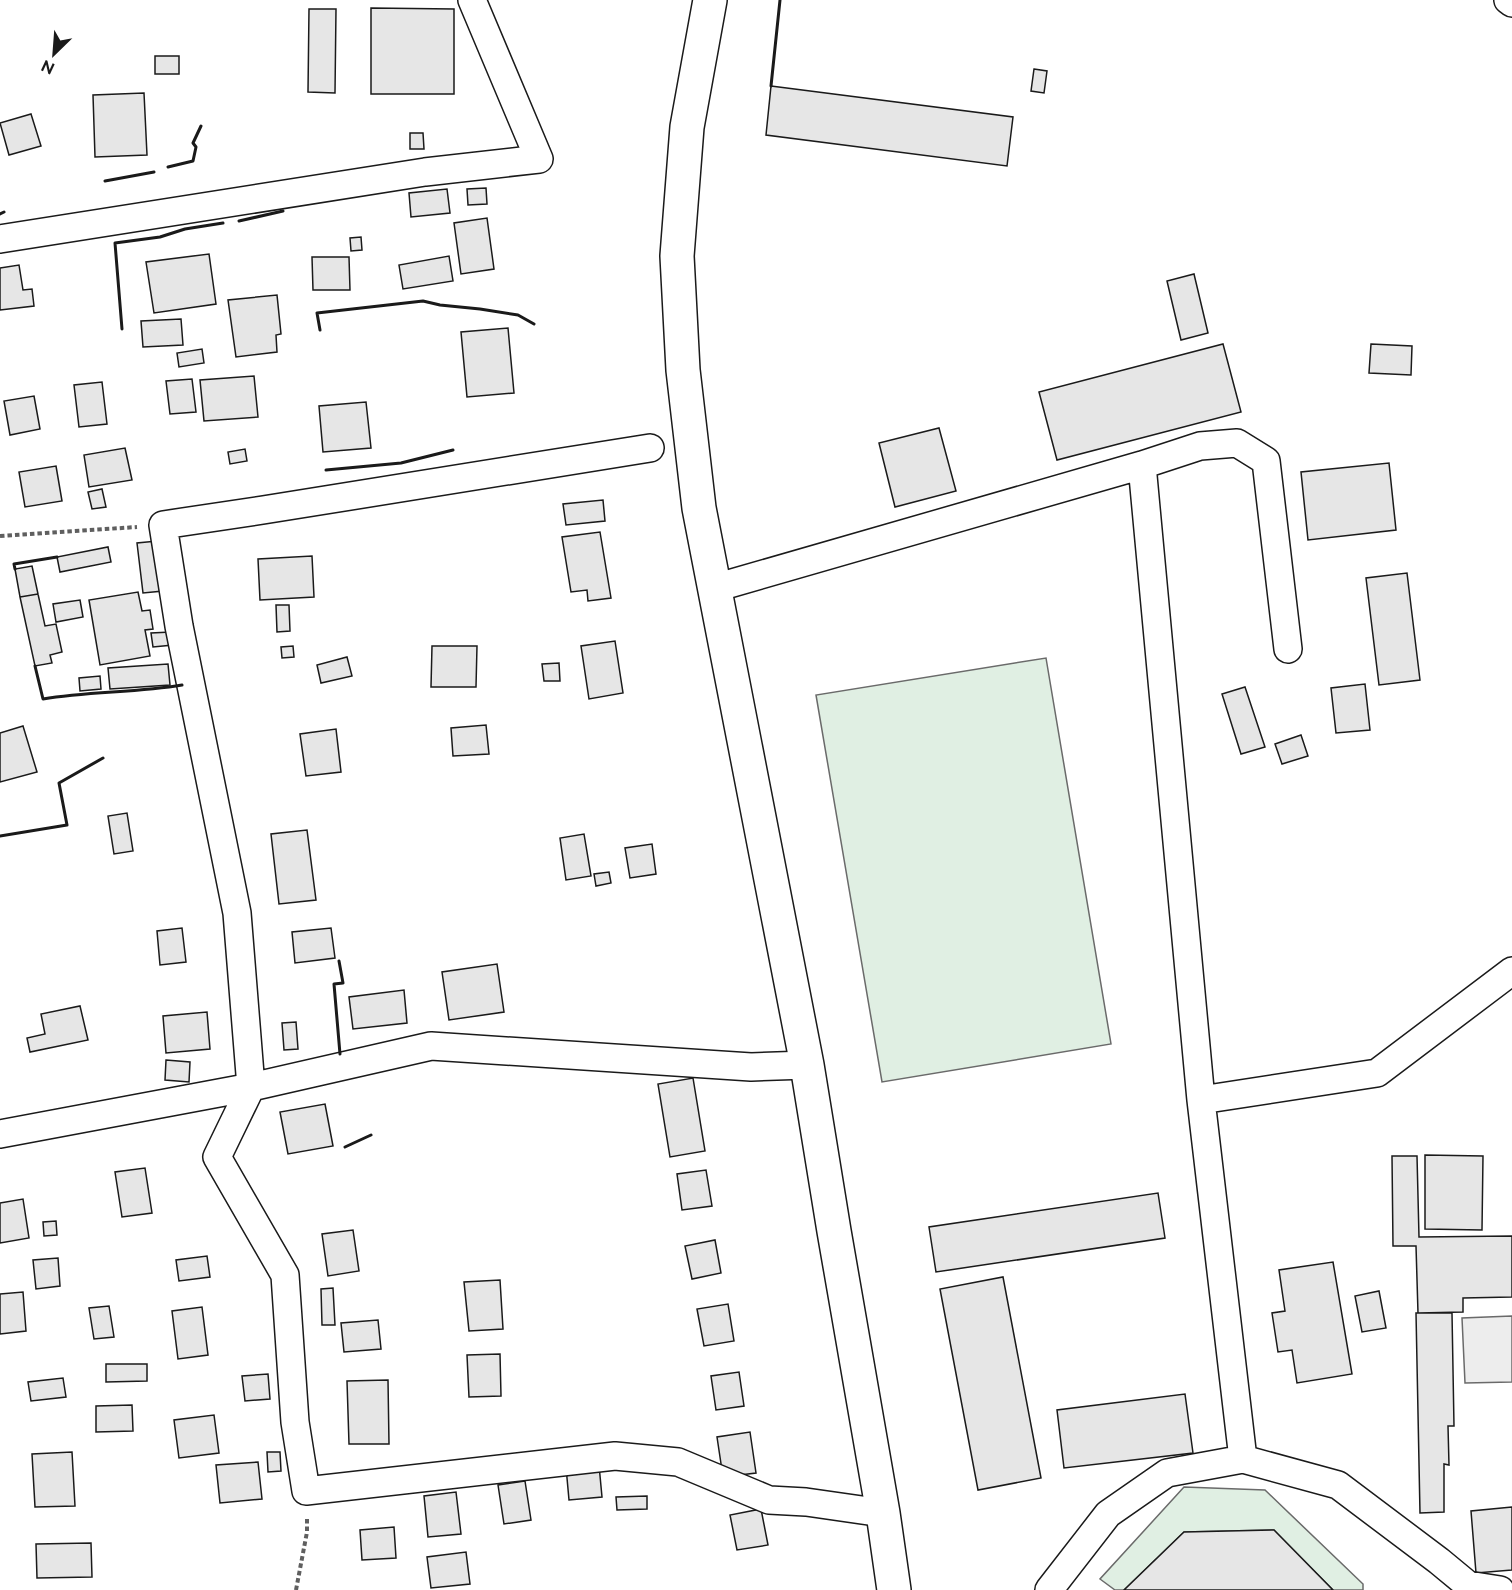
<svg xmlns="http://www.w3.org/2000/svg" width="1512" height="1590" font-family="Raleway,sans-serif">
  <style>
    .green { fill: #e0efe3; stroke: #6a6a6a; stroke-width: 1.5 }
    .parking { fill: #ededed; stroke: #6a6a6a; stroke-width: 1.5 }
    .building { fill: #e6e6e6; stroke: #1a1a1a; stroke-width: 1.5 }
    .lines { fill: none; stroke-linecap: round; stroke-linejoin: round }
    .minor-casing { stroke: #1a1a1a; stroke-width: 30 }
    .tertiary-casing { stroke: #1a1a1a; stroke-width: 36 }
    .path { stroke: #5f5f5f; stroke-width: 4; stroke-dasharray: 4.5 3; stroke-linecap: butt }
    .minor { stroke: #fff; stroke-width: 27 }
    .tertiary { stroke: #fff; stroke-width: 33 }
    .wall { stroke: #1a1a1a; stroke-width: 3 }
  </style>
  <rect width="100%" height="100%" fill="#fff"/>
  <path class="green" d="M1046,658L1111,1044L882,1082L816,695Z
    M1184,1487L1265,1490L1363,1584V1590H1333L1274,1530L1184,1532L1124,1590H1115L1100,1579Z"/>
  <path class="parking" d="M1512,1316V1382L1465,1383L1462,1318Z"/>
  <path class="building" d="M371,8L454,9V94H371Z
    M309,9H336L335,93L308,92Z
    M155,56H179V74H155Z
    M1034,69L1047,71L1044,93L1031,91Z
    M771,86L1013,117L1007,166L766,135Z
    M144,93L147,155L95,157L93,95Z
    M31,114L41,146L9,155L0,123Z
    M410,133H423L424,149H410Z
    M486,188L487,204L468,205L467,189Z
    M447,189L450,213L411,217L409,193Z
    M487,218L494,269L461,274L454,223Z
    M361,237L362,250L351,251L350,238Z
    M209,254L216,304L154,313L146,262Z
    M449,256L453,281L403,289L399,265Z
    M312,257H349L350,290H313Z
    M19,265L23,290L32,289L34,306L0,310V268Z
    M1194,274L1208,333L1181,340L1167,281Z
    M277,295L281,334L276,335L277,352L236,357L228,300Z
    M181,319L183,345L143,347L141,321Z
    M508,328L514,393L467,397L461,332Z
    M1223,344L1241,412L1057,460L1039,392Z
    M1371,344L1412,346L1411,375L1369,373Z
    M202,349L204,363L179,367L177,353Z
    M254,376L258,417L204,421L200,380Z
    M192,379L196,412L170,414L166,381Z
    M102,382L107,424L79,427L74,385Z
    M34,396L40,429L10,435L4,401Z
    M366,402L371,448L323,452L319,406Z
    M939,428L956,491L895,507L879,443Z
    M125,448L132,480L89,487L84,455Z
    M245,449L247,461L230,464L228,452Z
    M1389,463L1396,530L1308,540L1301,472Z
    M56,466L62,501L25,507L19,472Z
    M102,489L106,507L92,509L88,492Z
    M603,500L605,521L566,525L563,504Z
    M600,532L611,598L588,601L587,590L571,592L562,537Z
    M157,541L163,591L143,593L137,543Z
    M108,547L111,562L60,572L57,557Z
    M312,556L314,597L260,600L258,559Z
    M32,566L38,594L20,597L15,569Z
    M1407,573L1420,680L1379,685L1366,578Z
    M138,592L142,611L150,610L153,629L145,630L150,656L100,665L89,600Z
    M38,594L45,626L56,624L62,652L50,655L52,663L35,666L20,597Z
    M80,600L83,617L56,622L53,604Z
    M276,605H289L290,631L277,632Z
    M171,632L173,645L153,647L151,633Z
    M615,641L623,693L589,699L581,646Z
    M293,646L294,657L282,658L281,647Z
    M432,646H477L476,687H431Z
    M347,657L352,676L321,683L317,665Z
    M559,663L560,681H544L542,664Z
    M168,664L170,685L110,689L108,668Z
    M100,676L101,689L80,691L79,678Z
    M1365,684L1370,730L1336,733L1331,688Z
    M1245,687L1265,747L1241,754L1222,694Z
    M486,725L489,754L453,756L451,728Z
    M23,726L37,772L0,782V733Z
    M336,729L341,772L306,776L300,734Z
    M1301,735L1308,756L1282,764L1275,744Z
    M127,813L133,851L114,854L108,816Z
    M307,830L316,900L279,904L271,834Z
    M584,834L591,876L566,880L560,838Z
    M652,844L656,874L630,878L625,848Z
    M609,872L611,883L596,886L594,874Z
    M182,928L186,962L160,965L157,931Z
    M331,928L335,958L295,963L292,932Z
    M497,964L504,1012L449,1020L442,972Z
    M404,990L407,1023L353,1029L349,997Z
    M80,1006L88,1040L30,1052L27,1038L45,1034L41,1014Z
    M207,1012L210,1049L166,1053L163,1016Z
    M296,1022L298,1049L284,1050L282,1023Z
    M166,1060L190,1062L189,1082L165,1080Z
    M693,1078L705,1151L670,1157L658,1084Z
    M325,1104L333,1146L288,1154L280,1112Z
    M1425,1155L1483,1156L1482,1230L1425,1229Z
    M1392,1156H1417L1419,1237L1512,1236V1297L1463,1298V1312L1418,1313L1416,1246H1393Z
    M145,1168L152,1213L122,1217L115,1172Z
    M706,1170L712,1206L682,1210L677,1174Z
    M1158,1193L1165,1238L936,1272L929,1227Z
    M23,1199L29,1238L0,1243V1203Z
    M56,1221L57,1235L44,1236L43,1222Z
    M353,1230L359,1271L328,1276L322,1234Z
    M715,1240L721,1273L692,1279L685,1246Z
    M207,1256L210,1277L179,1281L176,1260Z
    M58,1258L60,1286L36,1289L33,1260Z
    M1333,1262L1352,1374L1297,1383L1292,1350L1278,1352L1272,1313L1285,1311L1279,1270Z
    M1003,1277L1041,1478L978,1490L940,1289Z
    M500,1280L503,1329L469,1331L464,1282Z
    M333,1288L335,1325H322L321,1289Z
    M1379,1291L1386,1328L1362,1332L1355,1296Z
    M23,1292L26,1331L0,1334V1294Z
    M728,1304L734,1341L704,1346L697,1309Z
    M109,1306L114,1337L94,1339L89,1308Z
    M202,1307L208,1355L178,1359L172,1311Z
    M1416,1313H1452L1454,1426H1448L1449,1465L1444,1464V1512L1420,1513Z
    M378,1320L381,1349L344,1352L341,1323Z
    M500,1354L501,1396L469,1397L467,1355Z
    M106,1364H147V1381L106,1382Z
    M739,1372L744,1406L716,1410L711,1376Z
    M268,1374L270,1399L245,1401L242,1376Z
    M63,1378L66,1397L31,1401L28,1382Z
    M388,1380L389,1444H349L347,1381Z
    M1185,1394L1193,1453L1064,1468L1057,1410Z
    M132,1405L133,1431L96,1432V1406Z
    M214,1415L219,1453L179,1458L174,1420Z
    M750,1432L756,1473L723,1477L717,1437Z
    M72,1452L75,1506L35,1507L32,1454Z
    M267,1452H280L281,1471L268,1472Z
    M258,1462L262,1499L220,1503L216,1465Z
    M599,1465L602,1497L569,1500L566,1467Z
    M525,1481L531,1520L504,1524L498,1485Z
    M456,1492L461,1534L428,1537L424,1496Z
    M647,1496V1509L617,1510L616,1497Z
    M1512,1507V1570L1476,1573L1471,1511Z
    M761,1509L768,1545L737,1550L730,1515Z
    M394,1527L396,1558L362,1560L360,1530Z
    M1274,1530L1333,1590H1124L1184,1532Z
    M91,1543L92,1577L37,1578L36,1544Z
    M466,1552L470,1584L431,1588L427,1557Z"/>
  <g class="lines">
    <g class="minor-casing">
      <path id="minor" d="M1508,0L1512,3
        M0,239L425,172L539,159L472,0
        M650,448L263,510L163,525L179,626L237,913L251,1087L217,1157L285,1275L295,1422L306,1491L615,1456L678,1462L769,1500L806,1502L883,1513
        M1142,465L1200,446L1237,443L1266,461L1288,649
        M715,588L1142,465L1201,1100L1243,1459
        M1201,1100L1377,1073L1512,971
        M0,1134L251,1087L431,1046L751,1067L807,1065
        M1049,1590L1108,1514L1167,1473L1243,1459L1338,1485L1439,1561L1468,1585L1500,1590"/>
    </g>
    <g class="tertiary-casing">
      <path id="tertiary" d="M710,0L687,127L677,256L683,370L699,508L807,1065L834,1231L883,1513L894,1590"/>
    </g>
    <path class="path" d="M0,536L137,527
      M296,1590L307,1532V1519"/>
    <use href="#minor" class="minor"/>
    <use href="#tertiary" class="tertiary"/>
    <path class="wall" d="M771,86L780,0
      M168,167L193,161L196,147L193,143L201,126
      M105,181L154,172
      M0,214L4,212
      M239,221L283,211
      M122,329L115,243L160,237L185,229L223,223
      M320,330L317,313L423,301L440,305L480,309L518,315L534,324
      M326,470L401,463L453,450
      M15,569L14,564L57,557
      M35,666L43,699C89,691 136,693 182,685
      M0,836L67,825L59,783L103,758
      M339,961L343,983L334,984L340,1054
      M345,1147L371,1135"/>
  </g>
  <g transform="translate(54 54) rotate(205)" stroke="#ffffff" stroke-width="4.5" paint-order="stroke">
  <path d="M0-4.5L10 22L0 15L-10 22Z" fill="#1a1a1a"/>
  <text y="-9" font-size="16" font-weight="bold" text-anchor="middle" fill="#1a1a1a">N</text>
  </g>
</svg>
